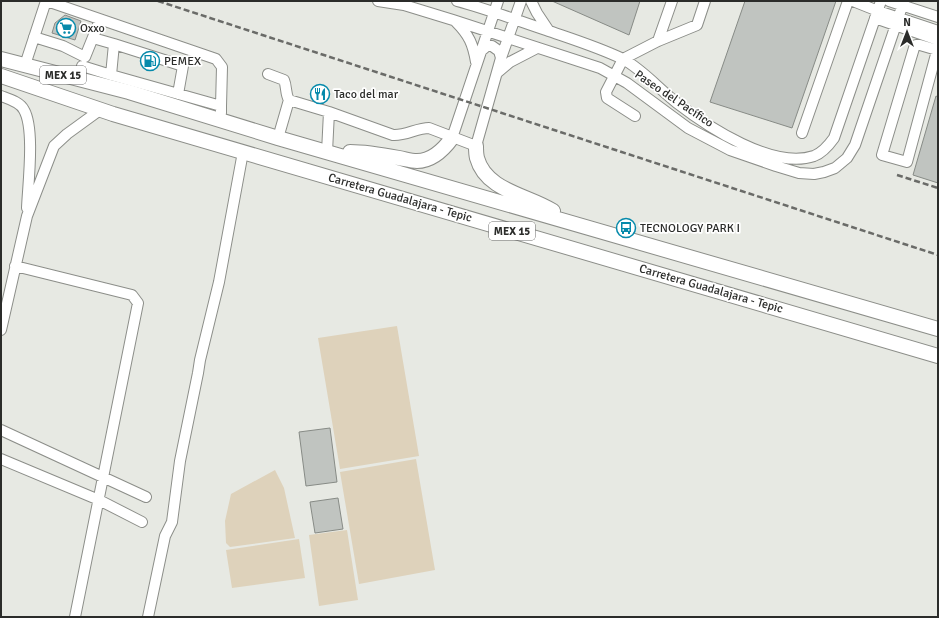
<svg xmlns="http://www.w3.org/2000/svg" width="939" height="618" font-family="Signika,sans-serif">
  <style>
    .green { fill: #ded2bb }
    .building { fill: #c0c4c0; stroke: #878b86 }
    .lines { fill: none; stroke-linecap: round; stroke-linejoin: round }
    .minor-casing { stroke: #8c8e89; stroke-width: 12 }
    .highway-casing { stroke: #8c8e89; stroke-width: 16 }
    .minor { stroke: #fff; stroke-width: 10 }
    .highway { stroke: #fff; stroke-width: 14 }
    .rail { stroke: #6a6b68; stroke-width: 2.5; stroke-dasharray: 6 3; stroke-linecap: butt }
    .labels { text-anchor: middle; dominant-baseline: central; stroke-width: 3.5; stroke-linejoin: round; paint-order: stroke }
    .shield { fill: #fff; stroke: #6b6b6a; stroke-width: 1 }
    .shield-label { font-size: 11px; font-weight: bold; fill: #2b2c2a }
    .poi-label { font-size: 12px; fill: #2b2c2a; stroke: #fff; text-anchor: start }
    .street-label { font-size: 12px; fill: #2b2c2a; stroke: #fff }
  </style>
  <rect width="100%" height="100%" fill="#e7e9e3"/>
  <path class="green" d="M397,326L419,456L340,469L318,338Z
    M416,459L435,570L359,584L340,472Z
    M275,470L284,488L295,538L230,547L226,543L225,521L231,494Z
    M347,530L358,600L319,606L309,535Z
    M299,539L305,578L232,588L226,550Z"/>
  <path class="building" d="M552,1H640L629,35Z
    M745,1H836L792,128L710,102Z
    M65,15L81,21L75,40L52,33L55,23Z
    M936,96L938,97V183L913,175Z
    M330,428L337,482L306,486L299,432Z
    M338,498L343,529L315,533L310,502Z"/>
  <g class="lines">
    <g class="minor-casing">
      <path id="minor" d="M47,1L216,59L222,67L221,106
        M378,1L404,5L453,20L600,68L627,83L688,128L730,150L776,166L799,173L814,174L824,172L835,168L847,158L855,145L904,1
        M457,1C487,9 516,20 546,30C572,39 598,47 623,59C643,70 659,89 677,103C708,127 773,170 814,156C822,153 829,145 834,138L881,1
        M531,1L537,13L549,31
        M853,1L878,11L938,31
        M889,1L938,17
        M875,18L938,40
        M456,22C469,35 473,44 476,62
        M34,37L63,46L85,57L100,20
        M93,38L114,44L111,75L221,106V113
        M658,41L672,1
        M114,44L183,66L178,94
        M937,50L920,45H916L914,48L882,155L907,162L938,47
        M480,52L487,46H492L499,51L501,58
        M25,65L46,1
        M82,66L111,75
        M497,73L510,62L537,48
        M268,74L284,80C287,87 285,93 289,100
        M1,96C9,99 20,102 24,110C35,129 28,184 27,208
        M635,116L607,98L606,92L623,59L658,41L697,25L705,1
        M802,133L848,1
        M278,138L289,100L329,112L393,135C405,136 417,128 429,128L476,146L501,58L521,1
        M452,138L498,1
        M327,152L329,112
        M15,266L132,295L138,303L75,617
        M1,330L27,216L54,146L67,134L100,110
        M1,430L146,497
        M1,459L99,500L142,522
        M148,617L165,536L172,522L180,461L198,373L200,360L219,282L243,152"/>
    </g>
    <g class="highway-casing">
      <path id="highway" d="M1,59L129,92L278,138L938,329
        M1,76L113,114L938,356
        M476,146C476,149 476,154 477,158C486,191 528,195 553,211
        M350,152C366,152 383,155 399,158C405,159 411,161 417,161C433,161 444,149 452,138"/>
    </g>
    <use href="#minor" class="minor"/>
    <use href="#highway" class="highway"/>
    <path class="rail" d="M158,1L938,255
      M897,175L938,188"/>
  </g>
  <defs>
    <g id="supermarket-ring" transform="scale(1)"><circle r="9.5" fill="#fff" stroke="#068aab" stroke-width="1.5"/><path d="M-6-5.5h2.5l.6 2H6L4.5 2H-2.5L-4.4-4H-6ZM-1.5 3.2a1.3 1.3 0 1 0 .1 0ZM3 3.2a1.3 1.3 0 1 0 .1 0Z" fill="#068aab"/></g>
    <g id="fuel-ring" transform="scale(1)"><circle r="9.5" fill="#fff" stroke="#068aab" stroke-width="1.5"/><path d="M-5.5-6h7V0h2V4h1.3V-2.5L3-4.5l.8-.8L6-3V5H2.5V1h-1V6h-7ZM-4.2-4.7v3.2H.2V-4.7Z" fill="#068aab"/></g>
    <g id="restaurant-ring" transform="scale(1)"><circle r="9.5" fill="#fff" stroke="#068aab" stroke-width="1.5"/><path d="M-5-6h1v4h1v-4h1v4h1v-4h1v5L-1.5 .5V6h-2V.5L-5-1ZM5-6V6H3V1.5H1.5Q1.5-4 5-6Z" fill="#068aab"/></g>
    <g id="bus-ring" transform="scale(1)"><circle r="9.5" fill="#fff" stroke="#068aab" stroke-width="1.5"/><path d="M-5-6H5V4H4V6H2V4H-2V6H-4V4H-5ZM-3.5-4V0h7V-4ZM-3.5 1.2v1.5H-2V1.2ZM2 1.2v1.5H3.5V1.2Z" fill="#068aab"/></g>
  </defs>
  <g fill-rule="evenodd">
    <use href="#supermarket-ring" x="66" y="28"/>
    <use href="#fuel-ring" x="150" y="61"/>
    <use href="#restaurant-ring" x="320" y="94"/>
    <use href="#bus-ring" x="626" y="228"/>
  </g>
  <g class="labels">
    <g class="shield">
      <rect x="40" y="66" width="46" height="18" rx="3"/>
      <rect x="489" y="222" width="46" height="18" rx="3"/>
    </g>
    <g class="shield-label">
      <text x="63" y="75">MEX 15</text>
      <text x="512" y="231">MEX 15</text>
    </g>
    <g class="poi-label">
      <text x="80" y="28">Oxxo</text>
      <text x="164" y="61">PEMEX</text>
      <text x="334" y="94">Taco del mar</text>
      <text x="640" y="228">TECNOLOGY PARK I</text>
    </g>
    <g class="street-label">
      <text transform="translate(674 99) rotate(34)">Paseo del Pacífico</text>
      <text transform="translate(400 198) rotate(16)">Carretera Guadalajara - Tepic</text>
      <text transform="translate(711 289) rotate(16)">Carretera Guadalajara - Tepic</text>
    </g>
  </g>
  <rect width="939" height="618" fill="none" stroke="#2b2c2a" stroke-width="4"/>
  <g transform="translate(907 32)" stroke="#ffffff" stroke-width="3" paint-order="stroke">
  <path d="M0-3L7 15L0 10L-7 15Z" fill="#2b2c2a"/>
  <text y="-6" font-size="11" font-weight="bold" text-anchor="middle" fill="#2b2c2a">N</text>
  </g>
</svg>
